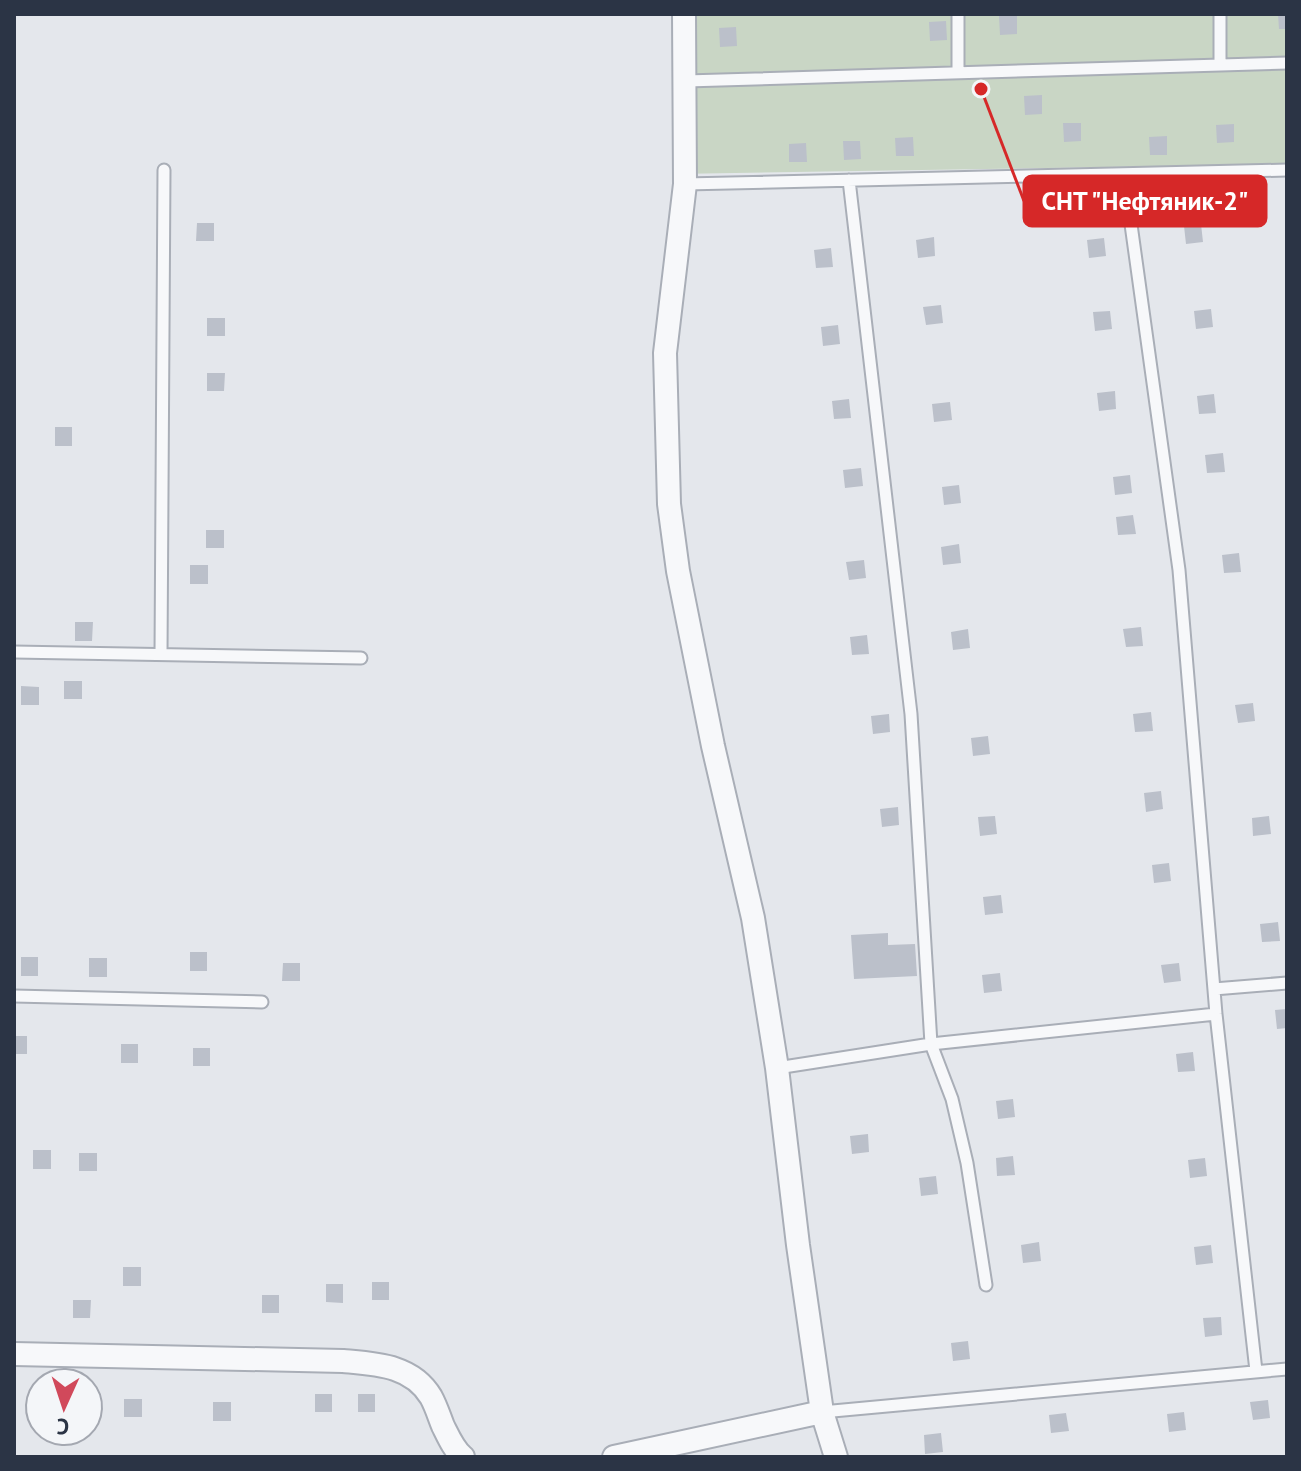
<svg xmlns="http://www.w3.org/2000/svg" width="1301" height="1471" font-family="'PT Sans',sans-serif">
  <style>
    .green { fill: #c9d6c5 }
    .building { fill: #bbc0ca }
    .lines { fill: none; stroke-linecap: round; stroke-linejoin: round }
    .lane-casing { stroke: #a9aeb7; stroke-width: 15 }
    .street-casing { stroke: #a9aeb7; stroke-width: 26 }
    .lane { stroke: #f7f8fa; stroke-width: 11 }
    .street { stroke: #f7f8fa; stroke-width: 22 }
    .leader { fill: none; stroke: #d62828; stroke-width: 3 }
    .callout-dot { fill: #d62828; stroke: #f4f6f9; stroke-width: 3 }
    .callout { fill: #d62828; stroke: #d62828; stroke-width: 3 }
    .callout-label { font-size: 26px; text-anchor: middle; font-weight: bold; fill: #fff }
  </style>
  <rect width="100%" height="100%" fill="#e4e7ec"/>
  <path class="green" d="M673,14H1287V164L676,174Z"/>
  <path class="building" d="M1278,14H1287V29H1279Z
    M999,16H1017V34L1000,35Z
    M946,21L947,40L930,41L929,22Z
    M736,27L737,46L720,47L719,28Z
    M1042,95V114L1025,115L1024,96Z
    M1063,123H1081V141L1064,142Z
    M1234,124V142L1217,143L1216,125Z
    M1167,136V155H1150L1149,137Z
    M913,137L914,156H896L895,138Z
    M843,141H860L861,159L844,160Z
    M806,143L807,162H789V144Z
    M197,223H214V241H196Z
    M1201,224L1203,242L1186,244L1184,226Z
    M934,237L935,256L918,258L916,240Z
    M1104,238L1106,256L1089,258L1087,240Z
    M831,248L833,267L816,268L814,250Z
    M941,305L943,323L926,325L923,307Z
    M1211,309L1213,327L1196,329L1194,311Z
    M1110,311L1112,329L1095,331L1093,312Z
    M207,318H225V336H207Z
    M838,325L840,344L823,346L821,327Z
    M207,373H225L224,391H207Z
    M1115,391L1116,409L1099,411L1097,393Z
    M1214,394L1216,413L1199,414L1197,396Z
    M849,399L851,418L834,419L832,401Z
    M950,402L952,420L934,422L932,404Z
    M55,427H72V446H55Z
    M1223,453L1225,472L1207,473L1205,455Z
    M861,468L863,486L845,488L843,470Z
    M1130,475L1132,493L1115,495L1113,477Z
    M959,485L961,503L944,505L942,487Z
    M1133,515L1136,534L1118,535L1116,517Z
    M206,530H224V548H206Z
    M959,544L961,563L943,565L941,547Z
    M1239,553L1241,572L1224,573L1222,555Z
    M864,560L866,578L849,580L846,562Z
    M190,565H208V584H190Z
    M75,622H93L92,641H75Z
    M1141,627L1143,646L1126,647L1123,629Z
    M968,629L970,648L953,650L951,632Z
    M867,635L869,654L852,655L850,637Z
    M64,681H82V699H64Z
    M21,686L39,687V705H21Z
    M1253,703L1255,721L1238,723L1235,705Z
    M1151,712L1153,731L1135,732L1133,714Z
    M889,714L890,732L873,734L871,716Z
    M988,736L990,754L973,756L971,738Z
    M1161,791L1163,809L1146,812L1144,793Z
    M898,807L899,825L882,827L880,809Z
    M995,816L997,834L980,836L978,817Z
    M1269,816L1271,834L1253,836L1252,818Z
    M1169,863L1171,881L1154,883L1152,865Z
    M1001,895L1003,913L985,915L983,897Z
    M1278,922L1280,941L1262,942L1260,924Z
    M888,933V945L915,944L917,976L854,979L851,935Z
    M190,952H207V971H190Z
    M21,957H38V976H21Z
    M89,958H107V977H89Z
    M283,963H300V981H282Z
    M1179,963L1181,981L1164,983L1161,965Z
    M1000,973L1002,991L984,993L982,975Z
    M1287,1009V1028L1277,1029L1275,1010Z
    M14,1036H27V1054H14Z
    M121,1044H138V1063H121Z
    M193,1048H210V1066H193Z
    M1193,1052L1195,1071L1178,1072L1176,1054Z
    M1013,1099L1015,1117L998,1119L996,1101Z
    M868,1134L869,1152L852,1154L850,1136Z
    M33,1150H51V1169H33Z
    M79,1153H97V1171H79Z
    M1013,1156L1015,1175L997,1176L996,1158Z
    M1205,1158L1207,1176L1190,1178L1188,1160Z
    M936,1176L938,1194L921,1196L919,1178Z
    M1039,1242L1041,1261L1023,1263L1021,1245Z
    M1211,1245L1213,1263L1196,1265L1194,1247Z
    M123,1267H141V1286H123Z
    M372,1282H389V1300H372Z
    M326,1284H343V1303L326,1302Z
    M262,1295H279V1313H262Z
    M73,1300H91L90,1318H73Z
    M1221,1317L1222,1335L1205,1337L1203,1318Z
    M968,1341L970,1359L953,1361L951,1343Z
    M32,1389H40V1408H32Z
    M315,1394H332V1412H315Z
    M358,1394H375V1412H358Z
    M124,1399H142V1417H124Z
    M1268,1400L1270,1418L1253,1420L1250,1402Z
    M213,1402H231V1421H213Z
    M1184,1412L1186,1430L1169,1432L1167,1414Z
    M1066,1413L1069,1431L1051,1433L1049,1415Z
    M941,1433L943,1452L925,1454L924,1435Z"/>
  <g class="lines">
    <g class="lane-casing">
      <path id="lane" d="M958,14V72
        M1220,14V64
        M686,81L1287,63
        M1124,174L1179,570L1216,1014L1256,1371
        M849,180L911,714L931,1044L952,1099L967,1163L986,1285
        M685,184L1287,170
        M14,652L361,658
        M161,654L164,170
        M1214,989L1287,983
        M14,996L262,1002
        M777,1068L931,1044L1216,1014
        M822,1412L1287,1369"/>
    </g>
    <g class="street-casing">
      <path id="street" d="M684,14L685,184L665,353L669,504L678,571L713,746L753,918L777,1068L798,1245L822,1412L836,1457
        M14,1354L343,1361C376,1364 412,1365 431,1397C436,1406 439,1416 443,1426C448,1436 454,1450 463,1457
        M614,1457L822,1412"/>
    </g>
    <use href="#lane" class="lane"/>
    <use href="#street" class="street"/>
  </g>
  <path class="leader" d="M981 89L1024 201"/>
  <circle class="callout-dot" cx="981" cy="89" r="8"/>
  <rect class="callout" x="1024" y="176" width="242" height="50" rx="8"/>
  <g class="callout-label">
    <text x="1145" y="210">СНТ "Нефтяник-2"</text>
  </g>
  <rect width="1301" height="1471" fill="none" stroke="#2b3445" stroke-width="32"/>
  <g transform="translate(64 1407) rotate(183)"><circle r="38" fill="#f4f6f9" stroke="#a4a8b1" stroke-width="2"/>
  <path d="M0-6L14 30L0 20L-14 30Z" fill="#d1495b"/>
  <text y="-12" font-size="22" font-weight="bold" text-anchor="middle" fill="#2b3445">С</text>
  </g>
</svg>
